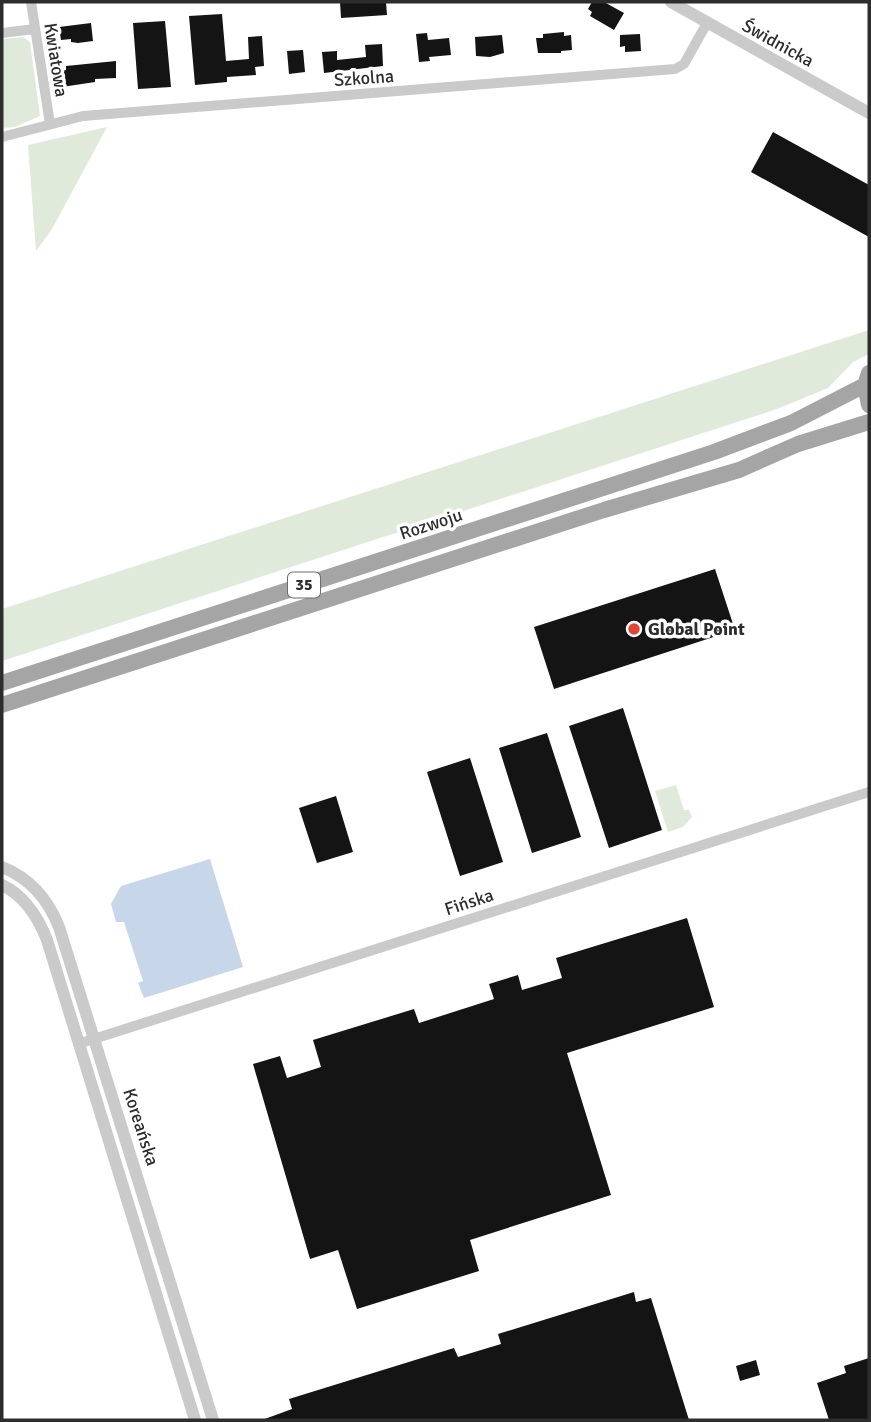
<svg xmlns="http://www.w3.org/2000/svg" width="871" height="1422" font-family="Signika,sans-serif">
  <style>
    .green { fill: #e0eadb }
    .water { fill: #c7d6e9 }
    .building { fill: #141414 }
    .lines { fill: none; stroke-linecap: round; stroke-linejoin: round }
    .minor { stroke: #cacaca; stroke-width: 10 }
    .tertiary { stroke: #cacaca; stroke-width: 12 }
    .primary { stroke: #a5a5a5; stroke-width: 16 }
    .poi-dot { fill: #de4735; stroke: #fff; stroke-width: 2.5 }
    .labels { text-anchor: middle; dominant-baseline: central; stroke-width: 7; stroke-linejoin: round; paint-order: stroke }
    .shield { fill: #fff; stroke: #6c6c6c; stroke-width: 2 }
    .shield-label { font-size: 16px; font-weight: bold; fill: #2d2d2d }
    .street-label { font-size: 18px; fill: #2d2d2d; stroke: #fff }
    .poi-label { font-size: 18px; font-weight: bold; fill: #2d2d2d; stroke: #fff; text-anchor: start }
  </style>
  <rect width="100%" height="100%" fill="#fff"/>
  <path class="green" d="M23,37L30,42L40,116L15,127L2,128V39Z
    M107,127L52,229L36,251L28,145Z
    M869,330V354L853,362L828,388L777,409L2,661V609Z
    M676,785L684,810H689L692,817L683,827L668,832L655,791Z"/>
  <path class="water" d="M210,859L243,967L144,998L138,983L143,981L124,922H116L111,904L121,886Z"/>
  <path class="building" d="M340,2H386L387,15L341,18Z
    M592,2H604L624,13L614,30L590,16L592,12L588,9Z
    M222,14L226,61L249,59L248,37L262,36L264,66L255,67L256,75L227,77V82L195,85L189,16Z
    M165,21L171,87L138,89L133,23Z
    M91,23L93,41L78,43L71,42V39L61,40L59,27Z
    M564,32V36L571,35L572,50L561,51V53H538L536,38H543V34Z
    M427,33L428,40L449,38L451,55L429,57L430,61L419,62L416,34Z
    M640,34L641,51L625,52V46L620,47V35Z
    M502,35L504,53L490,57L476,56L475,37Z
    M382,44L383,66L324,73L322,52L337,51V60L366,57L365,45Z
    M303,50L305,72L289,74L287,51Z
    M116,61V78L95,79V82L62,87L60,71L66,70V66Z
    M773,132L869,185V237L751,172Z
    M715,569L735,630L554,689L534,627Z
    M623,708L662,830L609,848L569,726Z
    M547,733L581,837L532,853L499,748Z
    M470,758L503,862L460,876L427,772Z
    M336,796L353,852L317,863L299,808Z
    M687,918L714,1007L567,1053L611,1195L470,1240L479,1271L357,1309L338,1250L310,1259L253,1064L280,1056L287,1078L321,1067L313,1040L414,1009L419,1023L494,999L489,984L518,975L522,990L562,978L556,958Z
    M634,1292L636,1302L651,1298L689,1420H262L292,1409L289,1399L454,1348L458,1357L501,1344L498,1334Z
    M869,1358V1420H829L817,1383L846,1373L844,1366Z
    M756,1360L760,1375L740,1381L736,1366Z"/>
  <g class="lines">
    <path class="minor" d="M31,2L50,124
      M2,33L35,29
      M2,137L83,116L675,69L684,64L707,23
      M78,1044L869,792"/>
    <path class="tertiary" d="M671,2L869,113
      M2,867C30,878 48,899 59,927L213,1420
      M2,885C25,896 38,917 47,940L195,1420"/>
    <path class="primary" d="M869,373L865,385L869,405
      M2,683L714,452L791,423L865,385
      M2,705L604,510L739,470L798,444L869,422"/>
  </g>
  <circle class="poi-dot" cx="634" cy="629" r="7"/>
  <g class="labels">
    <rect class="shield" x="288" y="572.5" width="32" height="25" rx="5"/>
    <g class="shield-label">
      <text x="304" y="585">35</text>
    </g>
    <g class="street-label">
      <text transform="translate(778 43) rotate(29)">Świdnicka</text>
      <text transform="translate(56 60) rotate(81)">Kwiatowa</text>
      <text transform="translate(364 78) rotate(-4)">Szkolna</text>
      <text transform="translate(431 524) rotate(-18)">Rozwoju</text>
      <text transform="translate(469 902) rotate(-18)">Fińska</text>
      <text transform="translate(141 1127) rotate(72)">Koreańska</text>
    </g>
    <g class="poi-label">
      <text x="648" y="629">Global Point</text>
    </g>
  </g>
  <rect width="871" height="1422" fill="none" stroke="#2d2d2d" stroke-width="7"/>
</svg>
